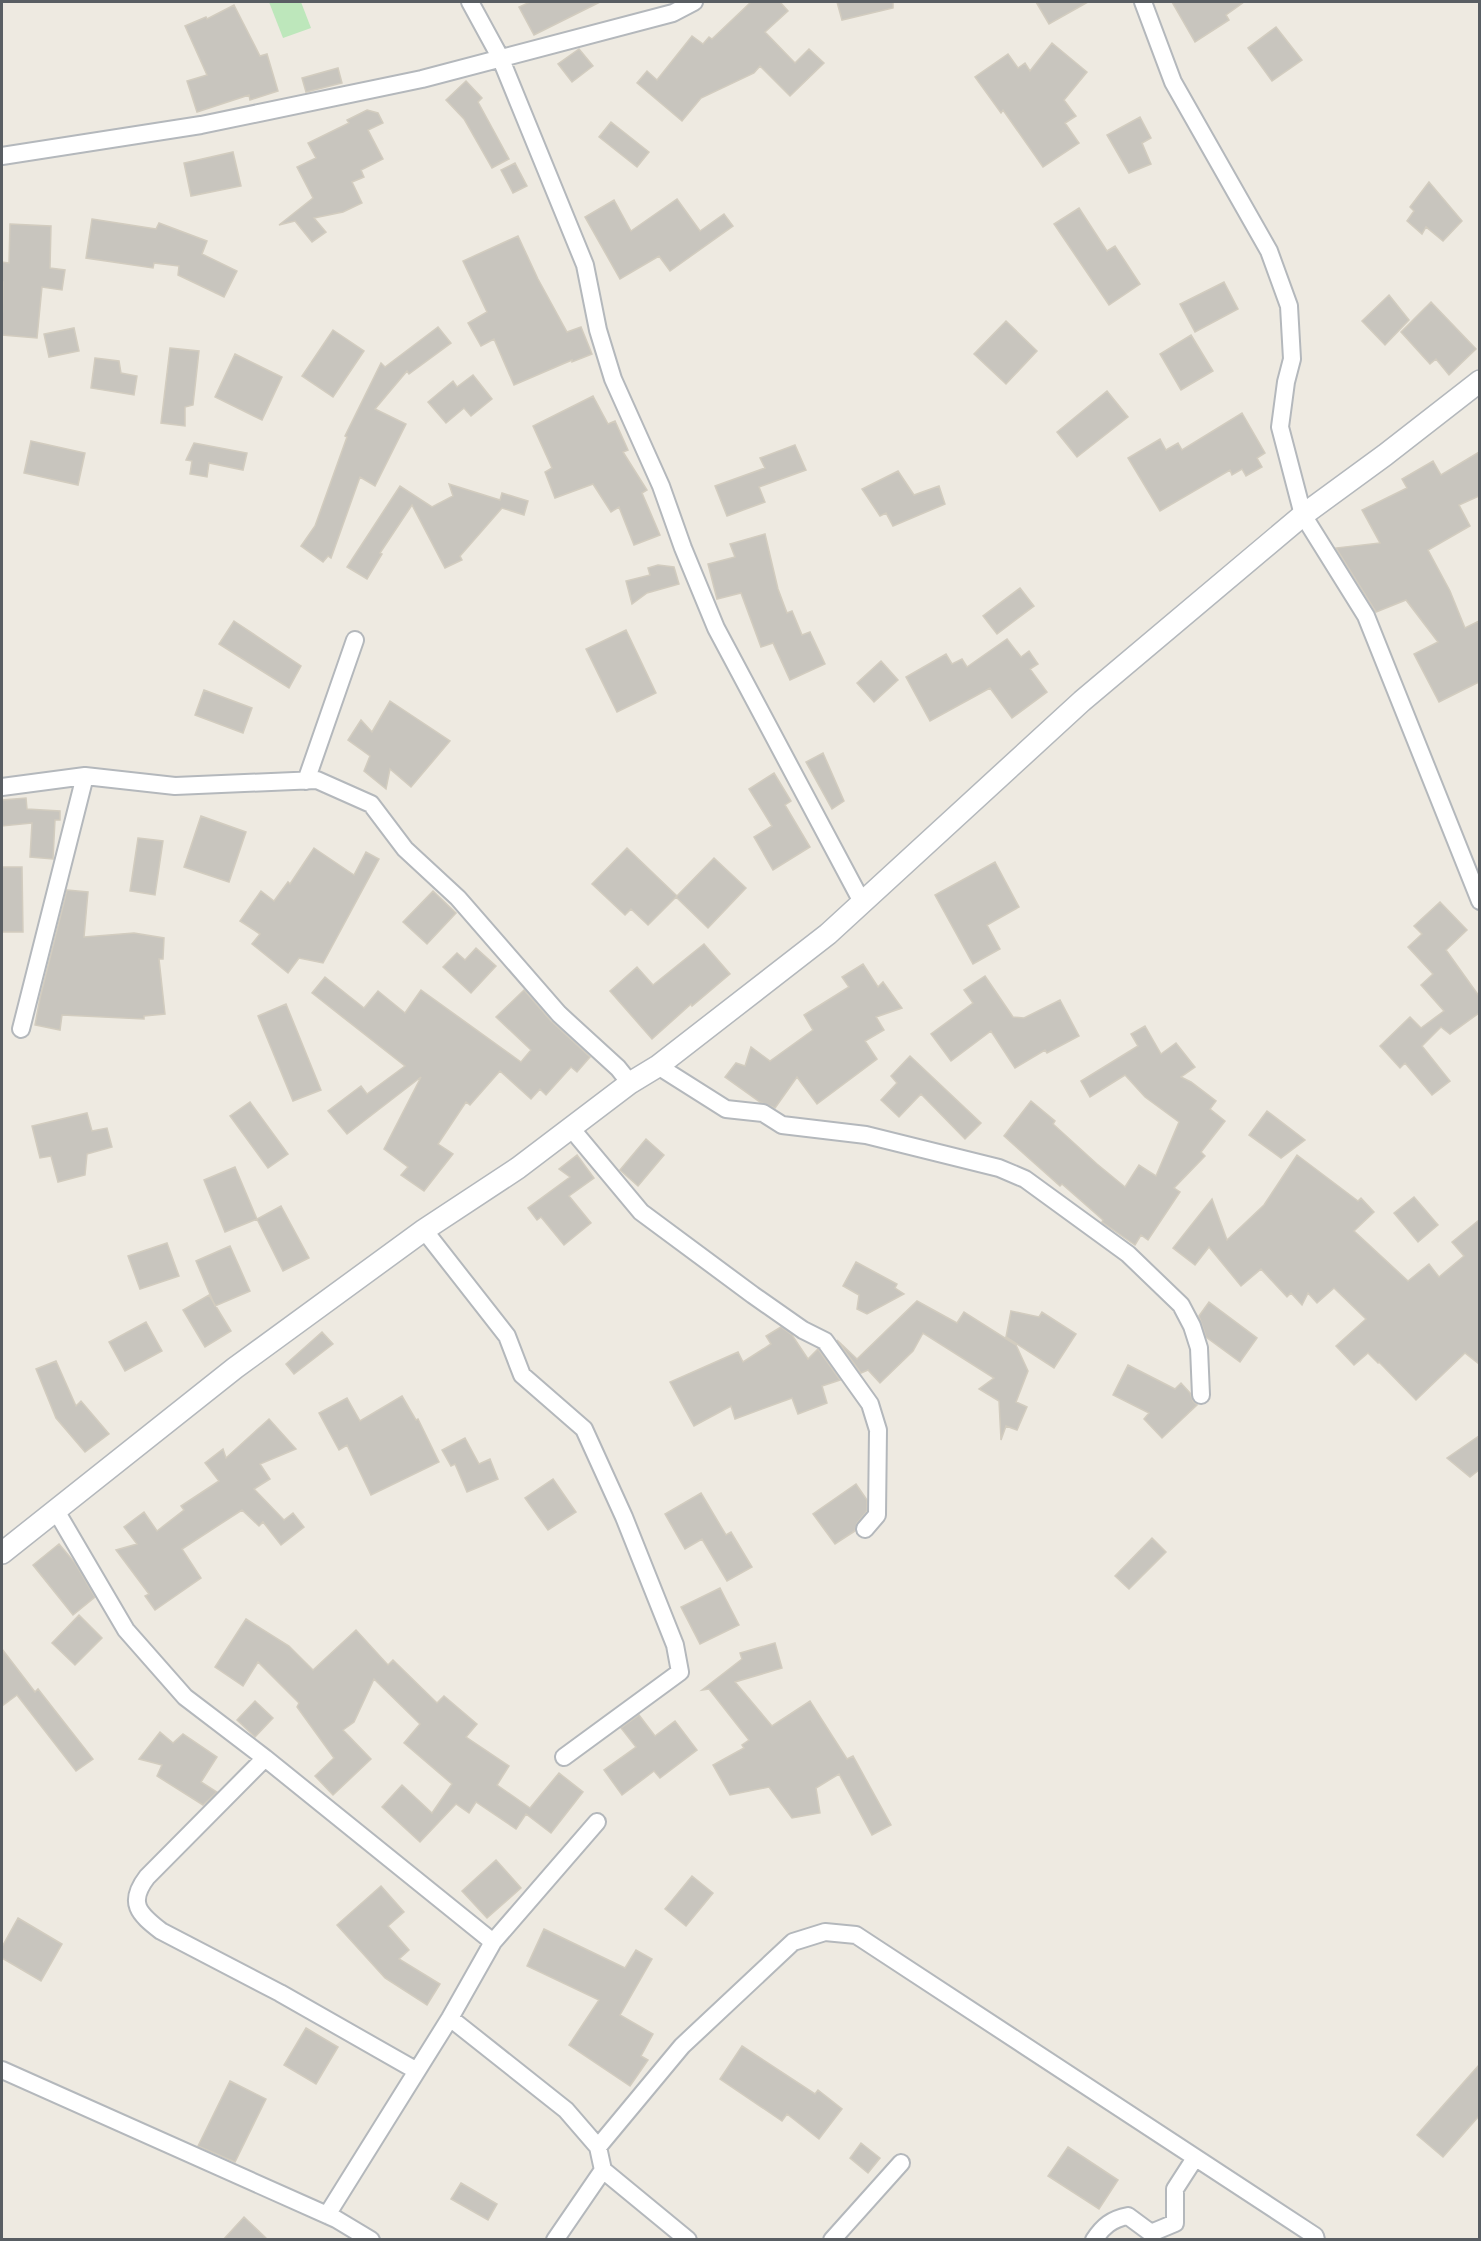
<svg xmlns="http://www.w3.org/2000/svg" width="1481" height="2241" font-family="'Archivo Narrow',sans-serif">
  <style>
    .green { fill: #bde7bb }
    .building { fill: #c8c5be; stroke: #d2ccbf; stroke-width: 1.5 }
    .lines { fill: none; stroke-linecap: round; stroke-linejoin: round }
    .minor-casing { stroke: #b4b8bc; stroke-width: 20 }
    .tertiary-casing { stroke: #b4b8bc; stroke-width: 24 }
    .minor { stroke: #fff; stroke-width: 16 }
    .tertiary { stroke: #fff; stroke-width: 21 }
  </style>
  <rect width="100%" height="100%" fill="#eeeae1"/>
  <path class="green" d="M269,2H301L311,28L283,38Z"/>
  <path class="building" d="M530,2H600L534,35L519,7Z
    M751,2H780L788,11L765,32L795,63L809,49L824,63L790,96L760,66L754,73L701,98L682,121L637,83L647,71L657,80L692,36L703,44L709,37L712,39Z
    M837,2H893V8L842,20Z
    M1036,2H1088L1049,24Z
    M1172,2H1244L1226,15L1229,20L1195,42Z
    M234,5L260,56L267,54L278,91L250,100L249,95L197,112L187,81L207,75L185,26L206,17L207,19Z
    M1276,27L1302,60L1272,81L1248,48Z
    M1052,43L1087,72L1064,100L1076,116L1065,123L1079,143L1043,167L1003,110L1001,113L975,77L1008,54L1018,68L1025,63L1030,71Z
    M579,49L593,66L572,82L558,64Z
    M338,68L342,83L306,92L302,78Z
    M466,81L482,98L478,102L509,159L492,168L464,119L446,100Z
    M367,110L378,113L383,123L368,130L383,159L361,170L364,177L352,182L362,203L343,212L314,218L326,232L312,242L295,221L279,225L313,198L297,167L316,158L308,143L349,123L347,120Z
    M1140,117L1151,138L1142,143L1151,164L1129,173L1107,135Z
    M611,122L649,152L637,167L599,137Z
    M233,152L241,186L191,196L184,163Z
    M515,163L527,186L513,193L501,170Z
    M1429,182L1462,221L1443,241L1426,227L1422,234L1407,221L1414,211L1410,207Z
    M677,199L700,231L724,214L733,226L670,271L659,256L620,279L585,217L614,200L631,231Z
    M1079,208L1107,251L1115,246L1140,284L1109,305L1054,224Z
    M92,219L156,229L159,223L207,241L202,254L237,271L224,297L178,275L179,266L154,263L153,268L86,258Z
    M10,224L51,226L50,268L65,270L62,290L42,287L37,338L2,335L3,282H2V262L9,263Z
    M518,236L538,279L567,332L581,327L592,354L572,362V360L514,385L494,339L481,346L468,323L487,312L463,261Z
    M1224,282L1238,309L1195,332L1180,304Z
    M1389,295L1409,320L1385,345L1362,321Z
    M1431,302L1476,349L1449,375L1436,359L1430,364L1401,332Z
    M1006,321L1037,351L1006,384L974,354Z
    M438,327L451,343L409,374L407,371L375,409L406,424L375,486L360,477L331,558L328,556L323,562L301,546L315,526L347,437L345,436L381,363L385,367Z
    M74,328L79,351L49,357L44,334Z
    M333,330L364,351L333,397L302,376Z
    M1191,335L1213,371L1181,390L1160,354Z
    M170,348L199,351L193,405L185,407V426L161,423Z
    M235,354L282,377L262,420L215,397Z
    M95,358L119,361L121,373L137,376L134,395L91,388Z
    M473,375L492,399L471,416L464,408L446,423L428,402L453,381L457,387Z
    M1107,391L1128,417L1077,457L1057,432Z
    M593,396L608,424L615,421L628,450L623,452L647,490L642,493L660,535L634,545L619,507L611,512L593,484L555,498L545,472L552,468L533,426Z
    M1242,413L1265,453L1257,458L1262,467L1246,476L1242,469L1232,475L1230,470L1160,511L1128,458L1160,439L1166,450L1178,443L1182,450Z
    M31,441L85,453L78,485L24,473Z
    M194,443L247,453L243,470L209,463L207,477L190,474L192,461L186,460Z
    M795,445L806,470L759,487L765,502L727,516L715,486L765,468L760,458Z
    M1479,452V496L1459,505L1470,526L1428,550L1450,591L1465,628L1479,621V682L1439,702L1414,654L1438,642L1406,600L1376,612L1336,548L1380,543L1362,510L1407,488L1402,479L1433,461L1441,475Z
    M898,471L914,495L939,486L945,504L893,526L886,513L880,516L862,489Z
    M449,484L500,500L502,493L528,501L524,515L502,508L460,556L462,560L445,568L412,505L380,553L382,554L367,579L347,567L400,486L432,507L453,496Z
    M765,534L778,589L787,613L792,611L802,635L810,632L825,664L790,680L773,643L761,647L741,593L717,599L708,564L735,557L730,544Z
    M658,565L674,567L679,584L647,593L632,604L626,581L650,575L648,568Z
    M1020,588L1034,606L997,634L983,616Z
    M234,621L301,666L289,688L219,644Z
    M626,630L656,693L617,712L586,649Z
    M1007,639L1021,657L1029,651L1038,664L1030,669L1047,692L1012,718L990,688L930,721L906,677L946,654L952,664L962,659L967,667Z
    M881,661L898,680L874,702L857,683Z
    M204,690L252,708L243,733L195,715Z
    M390,701L450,741L411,787L390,769L386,789L364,771L370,756L348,740L361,720L372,732Z
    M823,753L844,801L832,809L806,762Z
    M774,773L791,801L785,805L810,847L773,870L754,837L772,826L749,789Z
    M26,798L27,809L60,811V820H55L53,859L30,857L32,823L2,826V800Z
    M201,816L246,832L229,882L184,867Z
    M138,838L163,841L155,895L130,891Z
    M314,848L354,875L366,852L379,859L323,963L299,958L288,973L252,944L260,934L240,921L261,891L274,901L288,882L290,884Z
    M627,848L677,896L648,925L631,909L625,915L592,884Z
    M714,858L746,888L708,928L676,897Z
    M995,862L1019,907L987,925L1000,949L973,964L935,895Z
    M2,867H22L23,932H2Z
    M67,890L88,892L84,937L134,933L164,938L163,959H159L165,1014L144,1016V1019L62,1015L60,1030L35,1025L40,998Z
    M433,891L456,913L427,944L403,922Z
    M1440,902L1467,930L1446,950L1479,996V1013L1450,1034L1441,1027L1422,1046L1450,1081L1432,1095L1405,1063L1400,1068L1380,1046L1410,1017L1421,1028L1444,1011L1421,985L1433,974L1408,947L1422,934L1414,926Z
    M704,944L730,974L692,1006L691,1004L652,1039L610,991L637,967L653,985Z
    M476,948L496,966L471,993L443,967L457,953L465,960Z
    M863,964L878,987L883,982L902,1008L876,1017L884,1030L865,1041L877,1059L817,1104L797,1077L775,1108L760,1102L725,1077L736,1063L745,1066L751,1047L770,1061L813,1030L804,1015L849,987L842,977Z
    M985,976L1013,1017L1024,1018L1060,1000L1079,1036L1047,1053L1045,1050L1015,1068L991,1031L951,1061L931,1034L973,1003L964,990Z
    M325,977L364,1008L378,991L405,1013L421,990L521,1062L531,1050L496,1017L524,990L551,1021L590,1057L577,1072L571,1067L546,1095L540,1089L531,1099L500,1071L470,1105L466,1102L438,1144L453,1154L424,1191L401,1175L408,1167L384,1149L421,1077L347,1134L328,1111L361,1086L367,1094L405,1066L312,993Z
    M286,1004L321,1090L293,1101L258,1016Z
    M1145,1026L1161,1054L1176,1043L1195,1067L1181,1077L1191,1082L1216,1101L1210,1109L1225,1121L1201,1152L1205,1156L1174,1188L1180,1192L1148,1240L1141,1235L1135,1245L1102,1222L1103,1220L1062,1184L1060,1186L1004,1136L1031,1101L1055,1121L1053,1124L1097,1164L1125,1187L1139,1165L1156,1176L1179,1122L1145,1097L1125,1075L1090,1097L1081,1081L1138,1046L1131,1034Z
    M910,1056L981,1123L965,1139L921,1094L899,1117L881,1100L897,1083L891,1076Z
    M250,1102L288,1154L268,1168L230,1116Z
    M1267,1111L1305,1140L1281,1158L1249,1135Z
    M87,1113L92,1131L107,1128L112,1147L87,1154L85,1175L58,1182L51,1156L40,1158L32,1126Z
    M646,1139L664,1155L638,1186L620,1170Z
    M577,1155L594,1178L569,1196L591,1223L564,1245L541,1217L537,1220L528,1208L570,1177L559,1169Z
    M1297,1155L1358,1201L1361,1198L1374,1212L1354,1231L1408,1281L1429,1264L1439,1277L1464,1256L1452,1242L1479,1220V1364L1465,1353L1416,1400L1379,1362L1378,1363L1368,1353L1354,1365L1336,1346L1366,1319L1334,1288L1317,1303L1308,1293L1302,1305L1291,1293L1287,1297L1261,1269L1241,1286L1209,1247L1195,1265L1173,1248L1212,1199L1227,1240L1264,1205Z
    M235,1167L257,1219L225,1232L204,1180Z
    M1414,1197L1438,1225L1418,1242L1394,1213Z
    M281,1206L309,1258L283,1271L257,1219Z
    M167,1243L179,1276L140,1289L128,1256Z
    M230,1246L250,1291L215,1306L196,1261Z
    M856,1262L897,1284L895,1288L904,1294L867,1314L857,1309L859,1295L843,1286Z
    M209,1295L231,1331L205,1347L183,1310Z
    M917,1301L957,1323L964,1312L1016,1345L1028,1371L1016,1402L1027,1407L1017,1430L1006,1426L1001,1440L999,1401L979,1389L994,1378L923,1333L913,1351L880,1383L868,1370L861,1373L837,1340L857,1359Z
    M1209,1302L1257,1338L1240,1362L1206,1337L1199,1316Z
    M1011,1311L1039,1317L1042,1312L1076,1334L1054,1368L1006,1337Z
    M146,1322L162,1351L125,1371L109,1342Z
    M781,1327L792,1335L808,1359L818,1349L840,1380L822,1386L827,1403L798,1414L792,1398L735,1419L731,1406L694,1426L670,1382L738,1352L743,1362L771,1344L766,1336Z
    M322,1332L333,1344L294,1374L286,1364Z
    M56,1361L76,1406L81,1401L109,1434L85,1452L56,1418L36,1369Z
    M1128,1365L1175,1389L1181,1383L1190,1393L1193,1401L1197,1405L1162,1438L1144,1419L1149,1413L1113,1395Z
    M402,1396L416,1420L418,1419L439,1462L371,1495L347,1445L339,1450L319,1413L347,1398L360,1421Z
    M269,1419L296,1449L260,1464L270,1479L254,1489L284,1520L293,1513L304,1527L281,1545L263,1522L259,1526L242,1510L182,1549L201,1578L155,1610L145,1596L149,1594L116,1550L137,1544L124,1527L144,1512L157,1531L184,1510L181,1506L219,1481L205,1463L223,1449L226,1458Z
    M1479,1436V1470L1470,1477L1447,1458Z
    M465,1438L479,1464L490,1459L498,1479L467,1492L455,1464L451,1466L442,1450Z
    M553,1479L576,1512L548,1530L525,1498Z
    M856,1484L867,1500V1511L857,1523L855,1531L835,1544L813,1514Z
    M701,1493L726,1535L731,1532L752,1567L727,1581L702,1539L685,1549L665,1514Z
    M1152,1538L1166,1552L1129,1589L1115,1576Z
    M59,1544L75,1563L95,1597L73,1615L33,1565Z
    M720,1588L739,1625L700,1644L681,1607Z
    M79,1615L102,1638L75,1665L52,1643Z
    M246,1619L289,1646L313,1670L356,1630L388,1665L393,1660L437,1703L444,1696L477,1724L466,1737L509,1766L497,1785L530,1808L559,1773L583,1792L551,1833L526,1814L516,1829L476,1802L469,1813L456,1804L420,1842L382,1807L402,1785L432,1813L452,1784L404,1743L420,1724L374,1679L354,1722L343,1730L371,1759L333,1795L315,1776L334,1758L297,1707L299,1703L258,1662L243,1686L215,1667Z
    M775,1643L782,1668L735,1682L772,1726L810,1701L847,1759L853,1756L891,1825L872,1835L839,1774L816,1788L820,1813L792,1818L769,1787L730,1795L713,1765L744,1748L742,1745L749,1740L709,1689L702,1690L742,1659L740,1653Z
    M2,1649L35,1692L38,1689L93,1759L76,1771L17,1695L2,1706Z
    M255,1701L273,1718L255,1737L237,1720Z
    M639,1715L655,1736L675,1721L697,1750L660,1778L654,1771L622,1795L604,1770L636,1747L621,1728Z
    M160,1732L173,1743L183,1734L217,1757L201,1782L217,1792L203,1805L157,1776L162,1765L139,1759Z
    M496,1860L521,1888L487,1918L462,1891Z
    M692,1876L713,1893L686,1926L665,1909Z
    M381,1886L404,1912L388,1926L409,1950L399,1959L440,1984L427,2005L385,1978L337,1925Z
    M18,1918L62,1944L41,1981L2,1958V1947Z
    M544,1929L625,1968L636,1950L652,1959L620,2015L653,2034L641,2056L648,2060L630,2086L569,2045L599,2000L527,1966Z
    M306,2028L338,2047L316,2084L284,2065Z
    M742,2046L815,2094L818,2090L842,2109L819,2139L787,2114L782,2121L720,2079Z
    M1479,2065V2116L1443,2157L1417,2135Z
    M230,2081L266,2099L235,2162L198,2146Z
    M861,2143L880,2158L868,2173L850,2158Z
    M1068,2147L1118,2180L1099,2209L1048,2176Z
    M461,2183L497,2204L488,2220L451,2199Z
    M244,2217L268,2240H223Z"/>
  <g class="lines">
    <g class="minor-casing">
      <path id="minor" d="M470,2L500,57L585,265L598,330L613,379L661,486L683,548L716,628L862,902
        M1143,2L1173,82L1269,251L1289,306L1292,359L1286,382L1280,427L1303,515L1366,616L1480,901
        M2,156L201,125L422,79L673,13L694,2
        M306,781L355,640
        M2,787L85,776L175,786L317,780L371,804L405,849L458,898L559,1014L618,1068L630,1083
        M21,1029L85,776
        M658,1066L726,1109L763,1113L782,1125L866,1135L999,1168L1025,1179L1128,1254L1181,1305L1192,1326L1199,1348L1201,1395
        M570,1127L641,1212L753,1295L803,1330L825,1341L870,1404L878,1430L877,1515L865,1529
        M424,1230L507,1336L522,1375L584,1429L624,1517L675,1645L680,1672L564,1757
        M55,1509L126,1630L185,1697L265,1758L493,1942
        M265,1758L147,1877C127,1903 139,1914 161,1931L280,1993L417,2071
        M450,2018L566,2110L598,2147L603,2170L688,2240
        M2,2070L336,2219L371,2240
        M598,2147L682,2046L793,1942L825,1932L856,1935L1315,2236L1316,2240
        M327,2215L450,2018L493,1942L597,1822
        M555,2240L603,2170
        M832,2240L901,2163
        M1094,2240C1103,2226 1112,2219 1128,2216L1151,2233L1175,2223V2189L1195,2158"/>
    </g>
    <g class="tertiary-casing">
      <path id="tertiary" d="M2,1553L235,1368L424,1230L518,1168L630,1083L658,1066L828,934L1082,701L1303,515L1385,455L1480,381"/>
    </g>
    <use href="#minor" class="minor"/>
    <use href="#tertiary" class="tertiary"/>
  </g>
  <rect width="1481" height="2241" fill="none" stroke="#595e63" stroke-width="6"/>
</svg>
